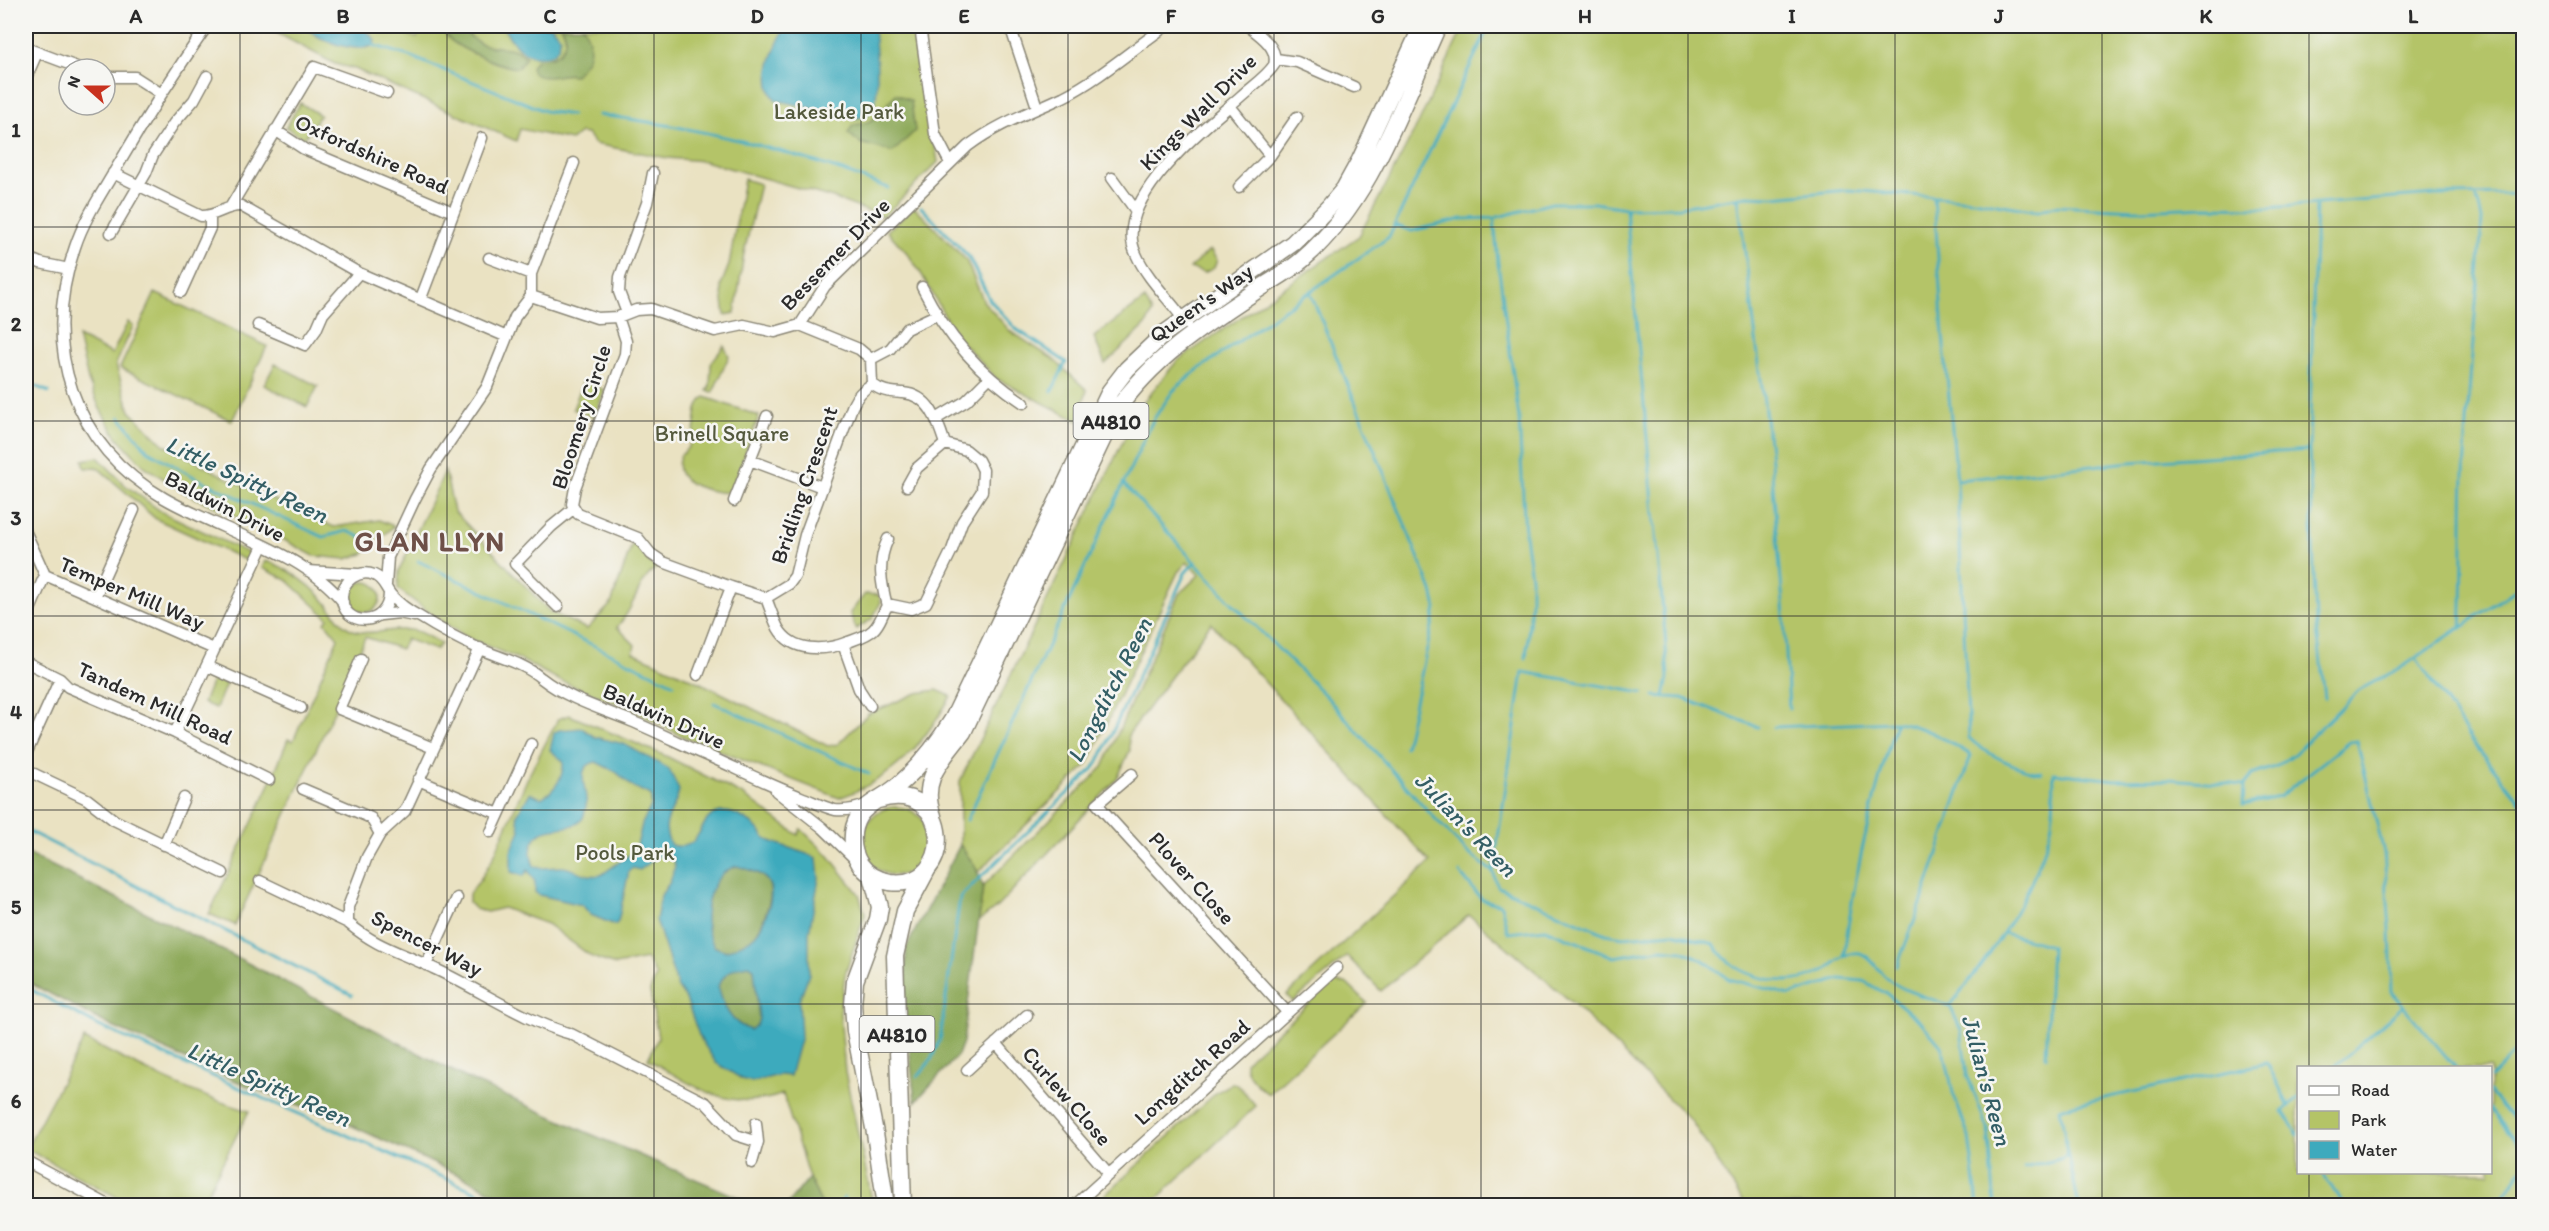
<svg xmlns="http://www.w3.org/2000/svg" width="2549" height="1231" font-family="Itim,sans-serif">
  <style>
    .green { fill: #b4c467; stroke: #707849; stroke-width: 1.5; fill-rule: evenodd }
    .forest { fill: #8faa5c; stroke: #5d6a44; stroke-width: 1.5 }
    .water { fill: #3eaabd; stroke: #346a74; stroke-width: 1.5; fill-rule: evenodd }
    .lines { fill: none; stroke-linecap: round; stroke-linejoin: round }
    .stream { stroke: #3eaabd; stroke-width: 3 }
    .minor-casing { stroke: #8a8676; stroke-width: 13 }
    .primary-casing { stroke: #8a8676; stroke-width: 19 }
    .minor { stroke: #fff; stroke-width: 10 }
    .primary { stroke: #fff; stroke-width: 16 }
    .grid { fill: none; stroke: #2b2b2b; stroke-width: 1.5; stroke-opacity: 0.55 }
    .labels { text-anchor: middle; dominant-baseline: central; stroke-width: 5; stroke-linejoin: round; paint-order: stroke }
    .shield { fill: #f6f6f2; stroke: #686867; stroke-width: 1.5 }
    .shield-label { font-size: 21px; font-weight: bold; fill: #2b2b2b }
    .park-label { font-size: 22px; fill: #54593d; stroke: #f6f6f2 }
    .street-label { font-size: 22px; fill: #2b2b2b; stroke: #f6f6f2 }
    .water-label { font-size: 24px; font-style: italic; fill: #335e65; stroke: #f6f6f2 }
    .district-label { font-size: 28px; font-weight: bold; letter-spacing: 1.5px; fill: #6e5048; stroke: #f6f6f2 }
    .neatline { fill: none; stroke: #2b2b2b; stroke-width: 2 }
    .grid-label { font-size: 20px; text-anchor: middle; font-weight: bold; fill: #2b2b2b }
  </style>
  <rect width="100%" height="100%" fill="#f6f6f2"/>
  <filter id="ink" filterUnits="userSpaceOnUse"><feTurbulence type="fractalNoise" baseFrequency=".0167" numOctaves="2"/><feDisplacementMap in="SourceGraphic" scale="12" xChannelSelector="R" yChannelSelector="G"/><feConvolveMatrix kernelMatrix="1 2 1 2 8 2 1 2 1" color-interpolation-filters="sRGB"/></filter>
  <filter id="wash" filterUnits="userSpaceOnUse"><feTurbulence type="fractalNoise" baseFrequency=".008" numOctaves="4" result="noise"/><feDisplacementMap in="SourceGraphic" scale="24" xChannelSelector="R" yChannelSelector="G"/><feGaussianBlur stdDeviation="1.35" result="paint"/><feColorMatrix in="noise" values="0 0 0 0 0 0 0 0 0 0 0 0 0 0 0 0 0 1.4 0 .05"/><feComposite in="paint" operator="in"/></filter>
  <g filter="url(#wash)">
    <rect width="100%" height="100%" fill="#eae2c2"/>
    <path class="green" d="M264,26H385L417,38L422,26H914L938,162L883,217L833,198L704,161L667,158L595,144L587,134L580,133L571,140L520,129L516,141L355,69L335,64Z
      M1464,26H2523V1205H1745L1692,1122L1575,1005L1469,915L1381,991L1347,956L1293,1002L1287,995L1430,862L1211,623L1128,735L1130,750L1117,779L997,907L979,921L983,886L1103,767L1179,594L1199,575L1187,562L1178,572L1087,765L978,872L960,845V781L1124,439L1145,400L1177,361L1359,236L1419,122ZM2298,1068H2490V1172H2298Z
      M300,103L320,115L304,139L286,127Z
      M744,179L760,184L744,253L735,313L725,315L721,285L729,265Z
      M914,207L966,260L984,302L1010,331L1053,359L1087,390L1078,421L997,379L956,336L922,275L908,254L887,231Z
      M1210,250L1217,260L1214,268L1204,273L1190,268Z
      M155,293L267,346L232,421L120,368Z
      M1145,299L1152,313L1146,325L1105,364L1094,337Z
      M128,322L133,326L116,364L118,372L130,411L163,444L227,478L334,527L379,520L394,526L363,554L346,559L314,556L271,533L187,494L144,466L117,437L100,409L88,380L78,337L112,354Z
      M724,346L729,356L713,392L707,391L710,386L711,363Z
      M275,364L318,386L307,407L264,385Z
      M583,382L605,390L594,417L573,409Z
      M705,397L759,416L731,492C718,494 688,487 681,475C677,469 678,462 680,456C704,437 688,409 705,397Z
      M98,457L125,485L162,512L251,554L247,561L156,519L97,467L85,468L83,460Z
      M445,471L454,511L550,612L587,629L611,604L632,544L636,545L650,563L657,567C636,583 635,609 617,627L635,645L633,652L707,686L828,746L838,744L868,714L917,693L937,690L951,696C922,746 895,778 839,798L684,737L627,707L561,681L519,659L468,638L438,619L398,589L399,571Z
      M265,561C287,566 315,588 329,606C335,614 338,622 347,627C367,640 394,625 416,631C424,633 433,640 441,644L435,650L406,639L401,649L365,637L352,672L235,925L209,914L269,786L288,739L293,741L338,638L325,622L328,618L287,580L262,568Z
      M350 597a15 15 0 1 1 30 0a15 15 0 1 1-30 0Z
      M865,594L879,595L881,602L872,619L856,629L850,613Z
      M213,678L226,684L216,708L203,703Z
      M569,715L668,757L743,795L798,835L801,829L829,856L859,894L865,914L845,975L840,1013L845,1072L873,1205H822L809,1178L783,1094C731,1114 691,1085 648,1059L658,1038L650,991L656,976L647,959L615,965L592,957L547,924L503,908L487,912L475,909L469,903V894L480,880L493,858L527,779L558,719Z
      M862 841a34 34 0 1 1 68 0a34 34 0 1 1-68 0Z
      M1332,982L1346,983L1367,1003L1268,1094C1259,1086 1245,1076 1245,1062Z
      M84,1039C138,1067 191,1094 249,1111L201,1205H132L26,1149Z
      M1233,1083L1240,1087L1256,1106L1150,1205H1094L1217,1092Z"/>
    <path class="forest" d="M444,26H462C486,61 503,36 526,57L518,68C503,67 454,48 446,35C445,33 444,27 444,26Z
      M561,26H583C594,46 592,59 575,75C560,72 547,82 533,73L531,67L534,62C539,58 542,60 548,58C564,54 570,39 561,26Z
      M896,94L911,101L915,131L893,152L860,143L848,133L853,125C879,123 880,110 896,94Z
      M960,845L975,866L983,886L963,1042L958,1055L915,1102L905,1008L906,948Z
      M26,853L240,959L468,1079L586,1132L756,1205H515L472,1181L337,1119L252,1088L113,1027L26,981Z
      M737,866C761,873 777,878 768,906C759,936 756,939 727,951L715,947C697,924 707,873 737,866Z
      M749,965L754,968L759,1019L757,1025L750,1030C729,1022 724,1007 718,986C724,973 735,966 749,965Z
      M809,1178L822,1205H787Z"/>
    <path class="water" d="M300,26C323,25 360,18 375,40L374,45C359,53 331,44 317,36C311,32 307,28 300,26Z
      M502,26H551L560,37C561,60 534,61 520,49C513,43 507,34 502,26Z
      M786,26H874C875,45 882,97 871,111C867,117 860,118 854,118L776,100C758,81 775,46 786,26Z
      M582,728L595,737L624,744L669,769L679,790C675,813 658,821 671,845C703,853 697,819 717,813C730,808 750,821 759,830C762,834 763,838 768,840C784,847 801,851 817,858L819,878L809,933V974L799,1001L801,1036L790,1076L779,1075L752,1082L742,1079L716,1063L700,1038L686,999L678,988L656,920L661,895L670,882L675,866L672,857L660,855L640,870L633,868L629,871L618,922L615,925L591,915L582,905L539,895L535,892V882L528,870L524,876L511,872V852L520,830L517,815L530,793L541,798C555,791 564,777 563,761L550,750L554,733L559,730ZM596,762L616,772L633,787L651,795V806L642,824L636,850L601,875C586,878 577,869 563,867C552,866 544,871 534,866C531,859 530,853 532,846C539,819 569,836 583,818C585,812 587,805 586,798C585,785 576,766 596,762ZM737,866C761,873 777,878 769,906C760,936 755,939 726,951L715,947C697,924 707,873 737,866ZM749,965L754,968L759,1019L757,1025L750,1030C729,1022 724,1007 718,986C724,973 735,966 749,965Z"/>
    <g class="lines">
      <path class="stream" d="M372,45L409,56L545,111L572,115
        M599,115C698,127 796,151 888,188
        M1738,197L1770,450L1784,616L1789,709
        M1934,197L1943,335L1957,480L1969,738C1984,753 2021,771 2042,773
        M2316,205L2309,450L2316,620L2325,698
        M921,207L968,256L990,300L1016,329L1066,362L1052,391
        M1626,209L1665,633L1668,678L1664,696
        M1494,218L1498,263L1519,418L1525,535L1531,577V603L1526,658
        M1394,225L1412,231L1462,219L1494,218L1552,203H1594L1626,208L1680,207L1747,196L1773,197L1848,190L1974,200L2038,211L2055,206L2137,210L2206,207L2266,208L2435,195L2524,194
        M1310,292L1432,591L1436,608L1405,747
        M26,382L49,392
        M120,417L148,451L196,478L323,537L347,531L372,542
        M1957,480L2130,462L2309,450
        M1123,483L1228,599L1326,696L1428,811L1468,853L1493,872L1498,887L1606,934L1623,937L1673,933L1714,944C1734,978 1784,990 1820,973C1834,967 1843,950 1860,953C1871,956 1878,971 1887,978C1904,993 1930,997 1950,1006L1961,1030L1967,1075L1988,1129L1995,1206
        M418,561L674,684
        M2461,629C2464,577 2462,526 2464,474C2468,389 2477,304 2482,219L2476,195
        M2416,658L2478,749L2524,806
        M1654,696L1682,698L1758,727
        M714,703L869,774
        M1774,727L1896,722C1925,726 1946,740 1971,755L1921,904L1897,966
        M967,820L1153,420L1173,391L1196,371L1389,237L1489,26
        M26,830L352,995
        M1493,872L1523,672L1643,693
        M1460,873L1481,899L1501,905L1508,933L1545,929L1614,957L1661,949L1682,951L1703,960L1729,979L1790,995L1840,979L1863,981L1887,994L1921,1022L1941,1046L1946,1060L1953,1093L1969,1137L1978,1206
        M2004,933L2051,946L2046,1056
        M1844,955C1854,877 1872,798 1896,723
        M26,987L99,1026L481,1194L501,1206
        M1950,1006C1992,953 2034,895 2051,828C2055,811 2053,790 2054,773L2115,780L2169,779L2244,785
        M2333,1068L2403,1006
        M2456,1068L2392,993L2390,928L2384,853L2357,741L2349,742L2279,797L2243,805L2244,785L2252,775L2277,766L2294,754L2359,690L2404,666L2524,584
        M918,1076L931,1060L940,1040L960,897L1093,769L1103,753L1185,573L1195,562
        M2490,1078L2524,1043
        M2490,1092L2524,1133
        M2298,1098L2283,1111L2298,1135
        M2490,1109L2524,1150
        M2068,1153L2079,1206
        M2024,1168L2063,1158L2068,1153L2060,1109L2077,1104L2267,1063L2289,1106
        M2322,1172L2344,1206
        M840,1206L844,1198
        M2496,1206L2524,1167"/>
    </g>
  </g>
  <g filter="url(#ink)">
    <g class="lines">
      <g class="minor-casing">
        <path id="minor" d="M207,26C175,72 145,119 117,167C102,193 84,219 75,247C41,347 72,445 164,498C219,530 304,552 343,602
          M920,26L935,134L950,163
          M1010,26L1037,107
          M26,48L82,69
          M1276,59L1297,62L1354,87
          M105,77H135L160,93
          M26,78L37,53
          M1230,106L1270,156
          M275,130L304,149L453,212
          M113,173L201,216C216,217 226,205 241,206L359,273L507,337
          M1112,178L1136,211
          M1239,187L1270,156L1297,117
          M231,206L314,67L387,93
          M111,233L146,173L153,155L174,123L194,100L207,76
          M26,257L40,263L69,269
          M489,258L531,274
          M922,287C946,335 979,374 1024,403
          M181,292L210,228V217
          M531,296V274L574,163
          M421,298L482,138
          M627,313L619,292L620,277L647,203L653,173
          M618,317L626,341L625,354L575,488L572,504L578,514L638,538L651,554L663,562L731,587L698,675
          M1187,324C1172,302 1147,279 1136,254C1110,200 1206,127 1241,96C1252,86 1266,77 1274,65C1279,48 1260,35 1248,26
          M258,325L305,345L316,330L323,314L359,273
          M800,325L859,349L871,359L890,349L906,329L936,315
          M871,359L872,384
          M936,419L966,401L989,378
          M750,460L822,487
          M907,486L917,468L945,444
          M734,501L767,416
          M26,533L45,575
          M308,571L357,574
          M386,585L388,557L415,499L431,469L487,387L515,317L531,296L597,318L618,317L636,310L651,309L715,331L744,325L775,332L800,325L825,286L968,146C999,123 1029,113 1063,97C1099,79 1133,49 1166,26
          M731,587L766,598C770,608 773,618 778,628C792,653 825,651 848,642C856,639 867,636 873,630C880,624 882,614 887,606L892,605L911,609L926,603L952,550L962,522L982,491L983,470L978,460L966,450L945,444C938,422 930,395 903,393C891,392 882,392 872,384C862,390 857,396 852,407L805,535L795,576L789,584L766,598
          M389,593C389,628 342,628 342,597C342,581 359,569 374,575C384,579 385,588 391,595C399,604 409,611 420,617C439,629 460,640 480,649C501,658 523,663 541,678C568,699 599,708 631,721C653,730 675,741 697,751C732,766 765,783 801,797C812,801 823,807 835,810C846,811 856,809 866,805
          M95,597L134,510
          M887,606C881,583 877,562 888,539
          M558,607L515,564L551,527L573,509
          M381,615L399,613L414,616
          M26,619L45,575L214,649
          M843,644L859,689L870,706
          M480,648L405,811L380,834L367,857L348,907V923C378,948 400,952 433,968C479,989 522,1020 571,1034L706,1103L736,1135L758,1142
          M361,659L339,709L433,748
          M26,662L60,679L68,687L175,733L269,780
          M207,666L301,708
          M175,733L263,546
          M26,754L60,679
          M26,770L87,799L114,820L223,873
          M1132,774L1097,804L1287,1012
          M418,780L499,814
          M303,789L371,818L380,834
          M776,791L823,828L855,859
          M491,832L531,744
          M164,845L184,798
          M260,881L348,923
          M426,965L457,898
          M996,1043L1109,1174
          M967,1070L1027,1015
          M26,1161L110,1206
          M752,1163L758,1142L756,1123
          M1074,1206L1337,968"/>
      </g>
      <g class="primary-casing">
        <path id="primary" d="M878,800C954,777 957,891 890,882C878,880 867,874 860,864C851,850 850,830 859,816C867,803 883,798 895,788C919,768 937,745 953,719L1110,391L1127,369L1165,333L1293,243L1328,208L1344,189L1360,160L1422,26
          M933,816C919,780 942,760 963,732L1116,411C1152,359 1201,327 1253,293C1269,282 1287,273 1302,260C1371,201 1401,106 1438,26
          M872,876L880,907L878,919L855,981L853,1005L855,1031L875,1133L886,1206
          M903,1206L895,956L905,911L927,870"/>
      </g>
      <use href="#minor" class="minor"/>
      <use href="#primary" class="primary"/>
    </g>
  </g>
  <path class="grid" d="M240,26V1206M447,26V1206M654,26V1206M861,26V1206M1068,26V1206M1274,26V1206M1481,26V1206M1688,26V1206M1895,26V1206M2102,26V1206M2309,26V1068M26,227H2524M26,421H2524M26,616H2524M26,810H2524M26,1004H2524M2309,1172V1206"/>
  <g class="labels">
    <g class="shield">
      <rect x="1073.5" y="403" width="75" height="36" rx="4.5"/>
      <rect x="859.5" y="1016" width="75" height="36" rx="4.5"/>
    </g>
    <g class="shield-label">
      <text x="1111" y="421">A4810</text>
      <text x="897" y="1034">A4810</text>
    </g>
    <g class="park-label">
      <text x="839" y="111">Lakeside Park</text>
      <text x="722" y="433">Brinell Square</text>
      <text x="625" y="852">Pools Park</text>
    </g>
    <g class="street-label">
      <text transform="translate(1198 112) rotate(-45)">Kings Wall Drive</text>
      <text transform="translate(372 154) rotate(24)">Oxfordshire Road</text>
      <text transform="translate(835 254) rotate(-46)">Bessemer Drive</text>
      <text transform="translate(1201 303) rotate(-35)">Queen's Way</text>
      <text transform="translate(581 417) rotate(-72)">Bloomery Circle</text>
      <text transform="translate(804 485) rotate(-71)">Bridling Crescent</text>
      <text transform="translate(225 506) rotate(27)">Baldwin Drive</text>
      <text transform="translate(132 593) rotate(23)">Temper Mill Way</text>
      <text transform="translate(155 703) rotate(25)">Tandem Mill Road</text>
      <text transform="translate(664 716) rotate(24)">Baldwin Drive</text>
      <text transform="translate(1192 878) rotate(48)">Plover Close</text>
      <text transform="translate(427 943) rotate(27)">Spencer Way</text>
      <text transform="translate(1192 1072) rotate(-42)">Longditch Road</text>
      <text transform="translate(1067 1096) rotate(49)">Curlew Close</text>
    </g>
    <g class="water-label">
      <text transform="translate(247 479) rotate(25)">Little Spitty Reen</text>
      <text transform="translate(1109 690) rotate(-63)">Longditch Reen</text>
      <text transform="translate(1466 824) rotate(46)">Julian's Reen</text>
      <text transform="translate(1987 1080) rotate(75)">Julian's Reen</text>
      <text transform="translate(269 1084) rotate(24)">Little Spitty Reen</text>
    </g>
    <g class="district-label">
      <text x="430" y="541">GLAN LLYN</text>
    </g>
  </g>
  <rect width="2549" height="1231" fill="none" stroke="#f6f6f2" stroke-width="66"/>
  <rect x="2297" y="1066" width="195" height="108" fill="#f6f6f2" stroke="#a5a5a2" stroke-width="1.5"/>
  <rect x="2309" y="1086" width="30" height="9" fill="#ffffff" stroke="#a5a5a2" stroke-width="1.5"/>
  <text x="2351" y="1096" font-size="18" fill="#2b2b2b">Road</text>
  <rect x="2309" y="1111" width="30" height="18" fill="#b4c467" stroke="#a5a5a2" stroke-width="1.5"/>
  <text x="2351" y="1126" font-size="18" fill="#2b2b2b">Park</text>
  <rect x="2309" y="1141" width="30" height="18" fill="#3eaabd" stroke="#a5a5a2" stroke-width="1.5"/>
  <text x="2351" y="1156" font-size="18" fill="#2b2b2b">Water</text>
  <g transform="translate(87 87) rotate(291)"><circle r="28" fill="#f6f6f2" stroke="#a5a5a2" stroke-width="1.5"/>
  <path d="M0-4.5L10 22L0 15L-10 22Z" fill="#c8321e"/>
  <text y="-9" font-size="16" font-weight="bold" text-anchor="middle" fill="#2b2b2b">N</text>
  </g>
  <rect x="33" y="33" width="2483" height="1165" class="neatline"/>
  <g class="grid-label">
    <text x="136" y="23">A</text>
    <text x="343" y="23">B</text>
    <text x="550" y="23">C</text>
    <text x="757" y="23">D</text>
    <text x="964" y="23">E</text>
    <text x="1171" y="23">F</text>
    <text x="1378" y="23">G</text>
    <text x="1585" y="23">H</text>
    <text x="1792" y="23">I</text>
    <text x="1999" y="23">J</text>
    <text x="2206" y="23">K</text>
    <text x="2413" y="23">L</text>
    <text x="16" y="137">1</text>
    <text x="16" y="331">2</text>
    <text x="16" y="525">3</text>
    <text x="16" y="719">4</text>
    <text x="16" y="914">5</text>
    <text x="16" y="1108">6</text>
  </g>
</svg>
